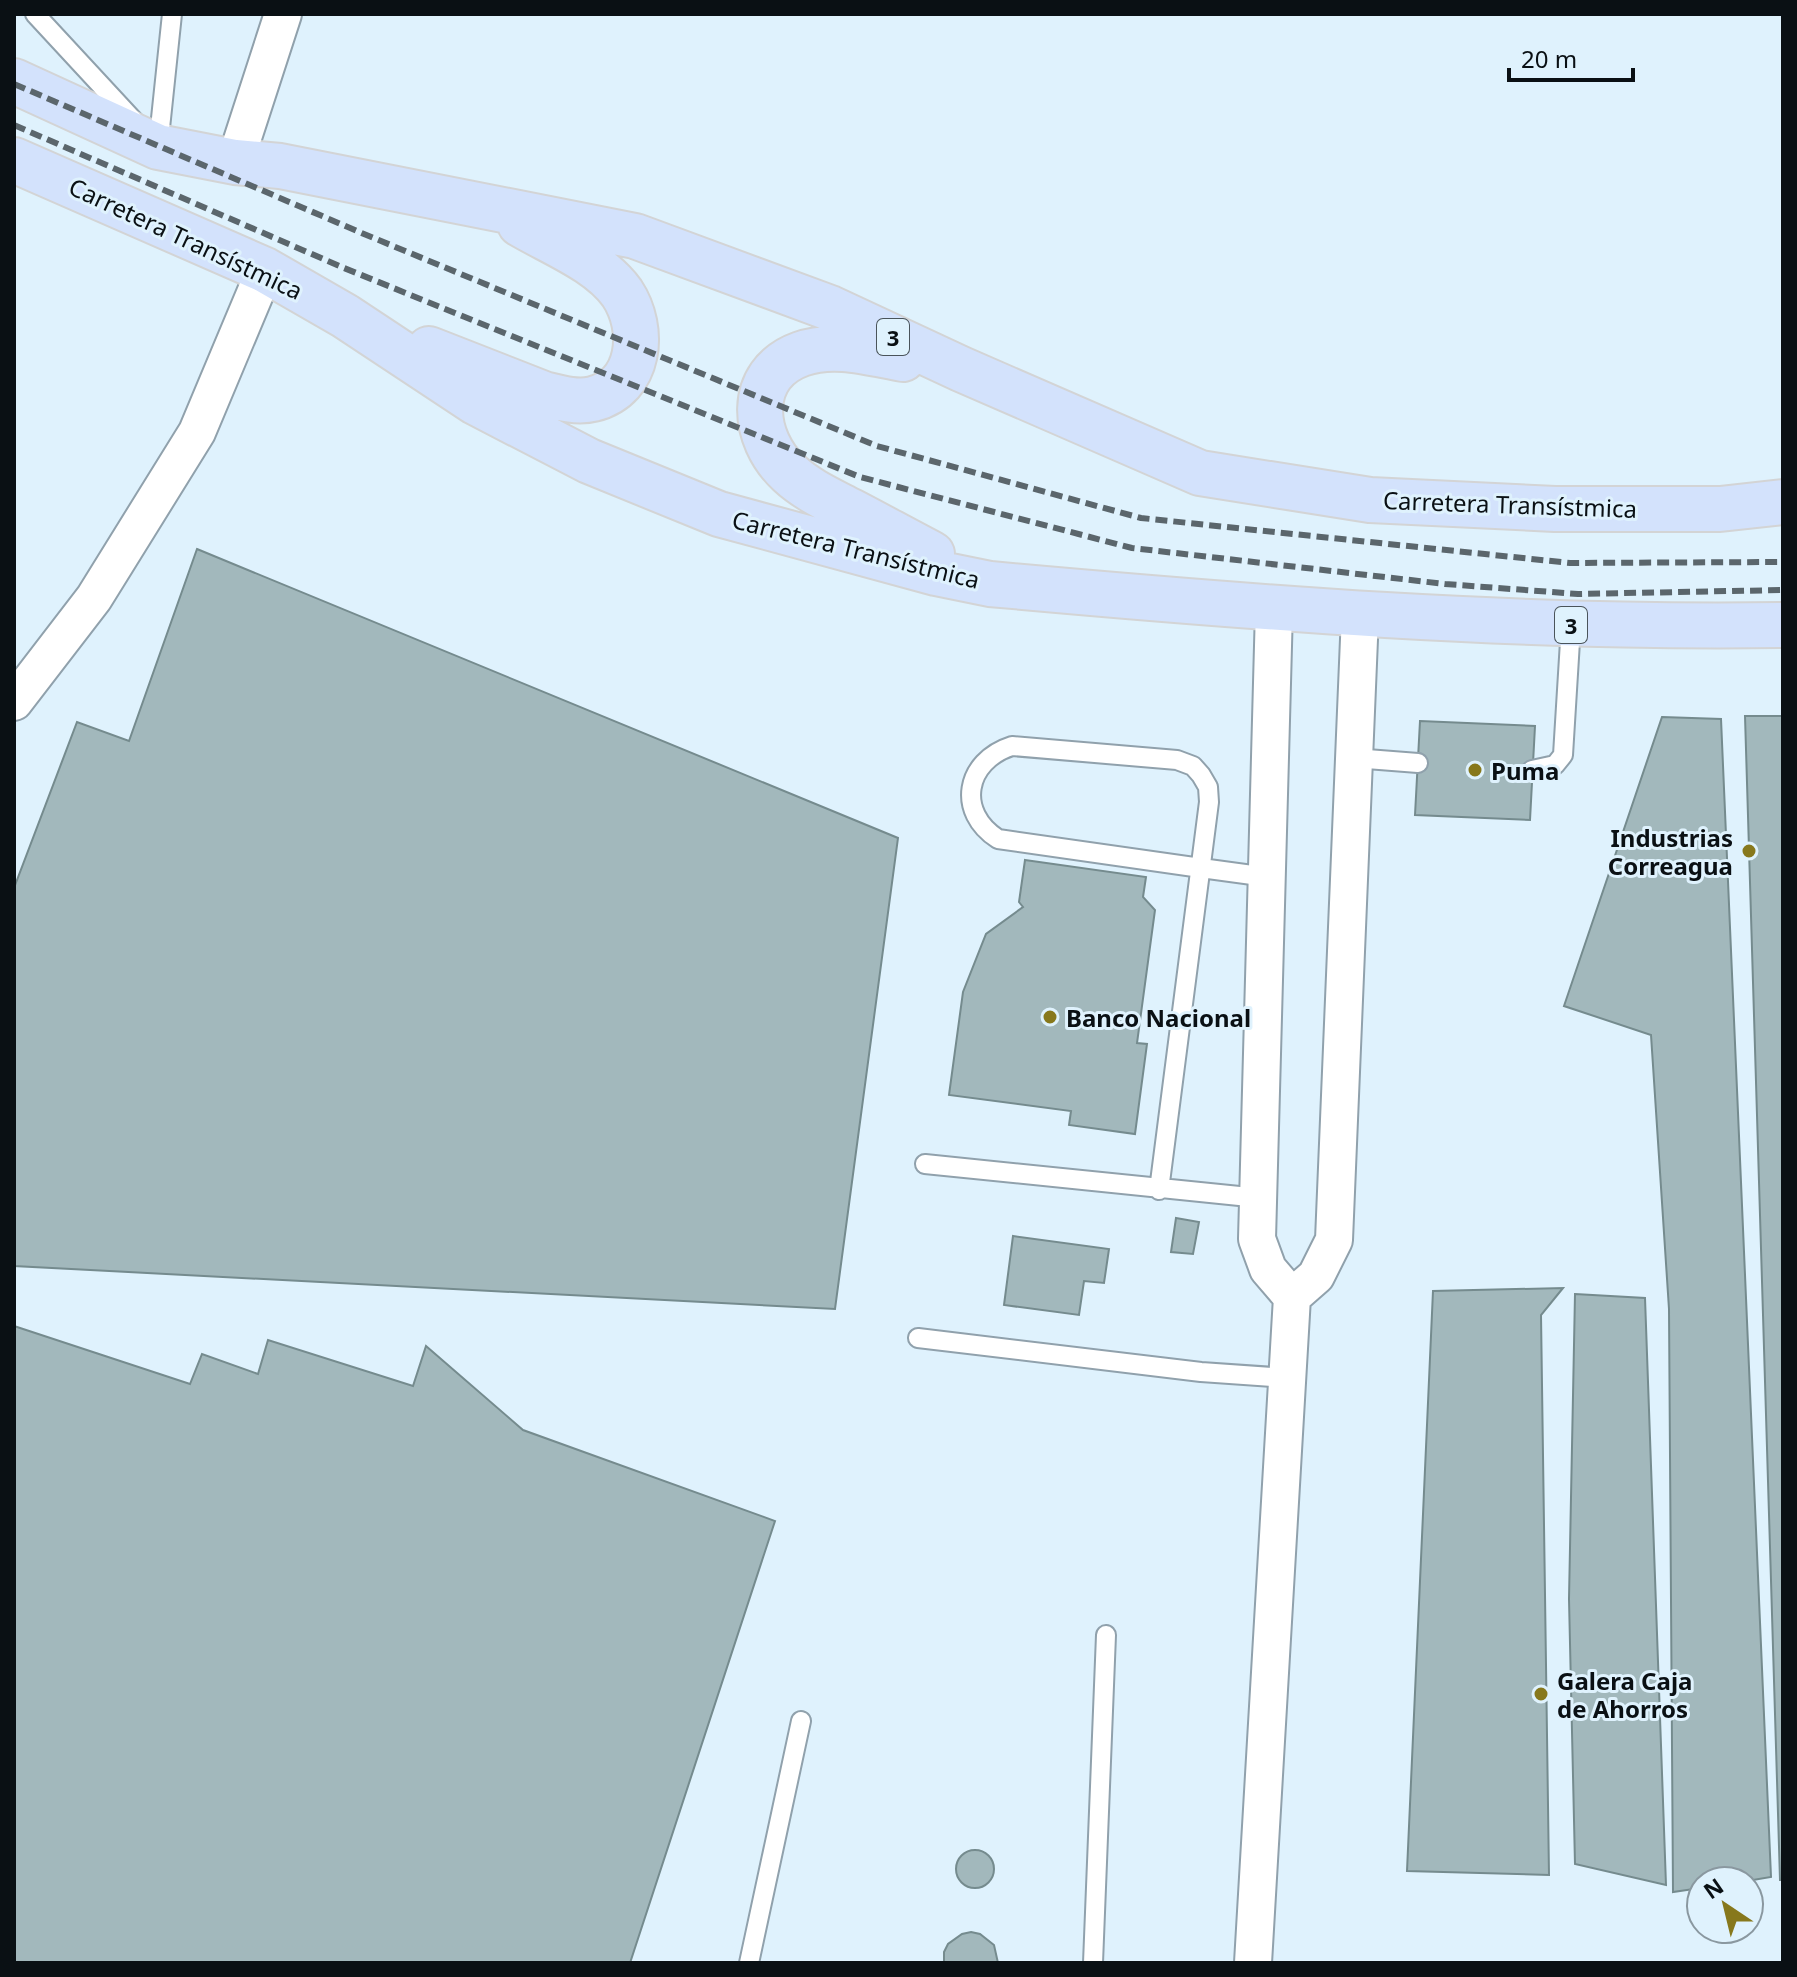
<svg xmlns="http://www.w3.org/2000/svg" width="1797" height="1977" font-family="'Noto Sans',sans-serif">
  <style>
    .building { fill: #a2b8bc; stroke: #758b8e; stroke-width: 2 }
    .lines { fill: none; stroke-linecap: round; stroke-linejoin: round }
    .lane-casing { stroke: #90a1ac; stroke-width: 22 }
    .street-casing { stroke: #90a1ac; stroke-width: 40 }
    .primary-casing { stroke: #d3d4d5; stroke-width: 48 }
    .lane { stroke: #fff; stroke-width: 18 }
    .street { stroke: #fff; stroke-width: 36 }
    .primary { stroke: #d3e2fc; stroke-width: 44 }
    .rail { stroke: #5b666c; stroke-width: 6; stroke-dasharray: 12 6; stroke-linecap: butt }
    .poi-dot { fill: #87781c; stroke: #dff2fd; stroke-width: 3 }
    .labels { text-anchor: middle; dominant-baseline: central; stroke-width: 6; stroke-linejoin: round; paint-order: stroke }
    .shield { fill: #dff2fd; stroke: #4a545a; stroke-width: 2 }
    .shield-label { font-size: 22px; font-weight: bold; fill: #0a1014 }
    .street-label { font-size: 24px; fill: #0a1014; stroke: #dff2fd }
    .poi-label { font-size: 24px; font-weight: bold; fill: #0a1014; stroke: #dff2fd; text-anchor: start }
  </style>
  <rect width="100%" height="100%" fill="#dff2fd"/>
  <path class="building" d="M197,549L898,838L835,1309L14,1266V888L77,722L129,741Z
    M1745,716H1783V1880H1780Z
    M1662,717L1721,719L1771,1877L1747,1881H1701V1888L1673,1892L1669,1309L1651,1035L1564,1006Z
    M1420,721L1535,726L1530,820L1415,815Z
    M1025,860L1146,877L1143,897L1155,910L1137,1043L1147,1044L1135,1134L1069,1125L1071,1111L949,1095L963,992L986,934L1023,907L1019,902Z
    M1176,1218L1199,1222L1193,1254L1171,1252Z
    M1013,1236L1109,1249L1104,1283L1084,1281L1079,1315L1004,1305Z
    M1563,1288L1541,1315L1549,1875L1407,1871L1433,1291Z
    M1575,1294L1645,1298L1666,1885L1575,1864L1569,1599Z
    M14,1326L190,1384L202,1354L258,1374L268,1340L413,1386L426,1346L523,1430L775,1521L630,1963H14Z
    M956 1869a19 19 0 1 1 38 0a19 19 0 1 1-38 0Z
    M971,1932L980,1934L994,1945L998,1963H944V1952L948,1944L962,1934Z"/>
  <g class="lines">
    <g class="lane-casing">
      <path id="lane" d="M35,14L135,122
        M158,147L172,14
        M1354,758L1418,763
        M1532,770L1555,765L1563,755L1571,625
        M925,1164L1259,1198
        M1159,1190L1209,802L1208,787L1201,775L1193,766L1177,760L1012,746C965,761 956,812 998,839L1201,868L1267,877
        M918,1338L1201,1372L1288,1378
        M749,1963L801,1721
        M1093,1963L1106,1635"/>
    </g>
    <g class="street-casing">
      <path id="street" d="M235,162L283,14
        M1274,609L1257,1239L1268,1269L1292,1297
        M14,702L94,598L197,432L265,270
        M1253,1963L1292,1297L1316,1276L1334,1240L1360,615"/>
    </g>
    <g class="primary-casing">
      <path id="primary" d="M14,81L158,147L235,162L280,166L635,236L830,308L961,369L1200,473L1370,500L1555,509H1720L1783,502
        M14,160L265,270L345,316L475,402L589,461L719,514L936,573L990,584C1254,608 1517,629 1783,625
        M429,349L544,394C560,398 577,403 593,399C641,387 646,329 622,293C599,261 554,244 520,224
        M903,359C870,353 834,342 801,354C745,374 752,439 789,473C807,490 830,500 851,511C878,525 905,540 932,554"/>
    </g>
    <use href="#lane" class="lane"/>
    <use href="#street" class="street"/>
    <use href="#primary" class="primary"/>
    <path class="rail" d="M14,84L364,234L877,446L1141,518L1570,563L1783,562
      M14,125L344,268L860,477L1132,548L1445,584L1578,594L1783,590"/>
  </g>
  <g class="poi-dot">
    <circle cx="1475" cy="770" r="8"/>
    <circle cx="1749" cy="851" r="8"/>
    <circle cx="1050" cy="1017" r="8"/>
    <circle cx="1541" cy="1694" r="8"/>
  </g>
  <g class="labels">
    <g class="shield">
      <rect x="877" y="319" width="32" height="36" rx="6"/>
      <rect x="1555" y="607" width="32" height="36" rx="6"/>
    </g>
    <g class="shield-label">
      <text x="893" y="337">3</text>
      <text x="1571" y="625">3</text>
    </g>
    <g class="street-label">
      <text transform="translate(186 238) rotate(25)">Carretera Transístmica</text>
      <text transform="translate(1510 504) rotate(2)">Carretera Transístmica</text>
      <text transform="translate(856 549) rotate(14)">Carretera Transístmica</text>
    </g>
    <g class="poi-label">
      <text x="1491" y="770">Puma</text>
      <text x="1733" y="837" text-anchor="end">Industrias<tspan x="1733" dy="28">Correagua</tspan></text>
      <text x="1066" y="1017">Banco Nacional</text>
      <text x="1557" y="1680">Galera Caja<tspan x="1557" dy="28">de Ahorros</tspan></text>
    </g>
  </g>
  <rect width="1797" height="1977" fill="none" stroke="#0a1014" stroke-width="32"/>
  <g transform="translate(1725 1905) rotate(325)"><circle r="38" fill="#dff2fd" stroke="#8a98a0" stroke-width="2"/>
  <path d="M0-6L14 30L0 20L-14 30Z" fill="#87781c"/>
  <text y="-12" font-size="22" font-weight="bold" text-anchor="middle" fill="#0a1014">N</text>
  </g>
  <path d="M1509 68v12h124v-12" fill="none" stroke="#0a1014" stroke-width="4"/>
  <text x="1521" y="68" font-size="24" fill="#0a1014" stroke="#dff2fd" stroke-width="6" paint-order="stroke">20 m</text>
</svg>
